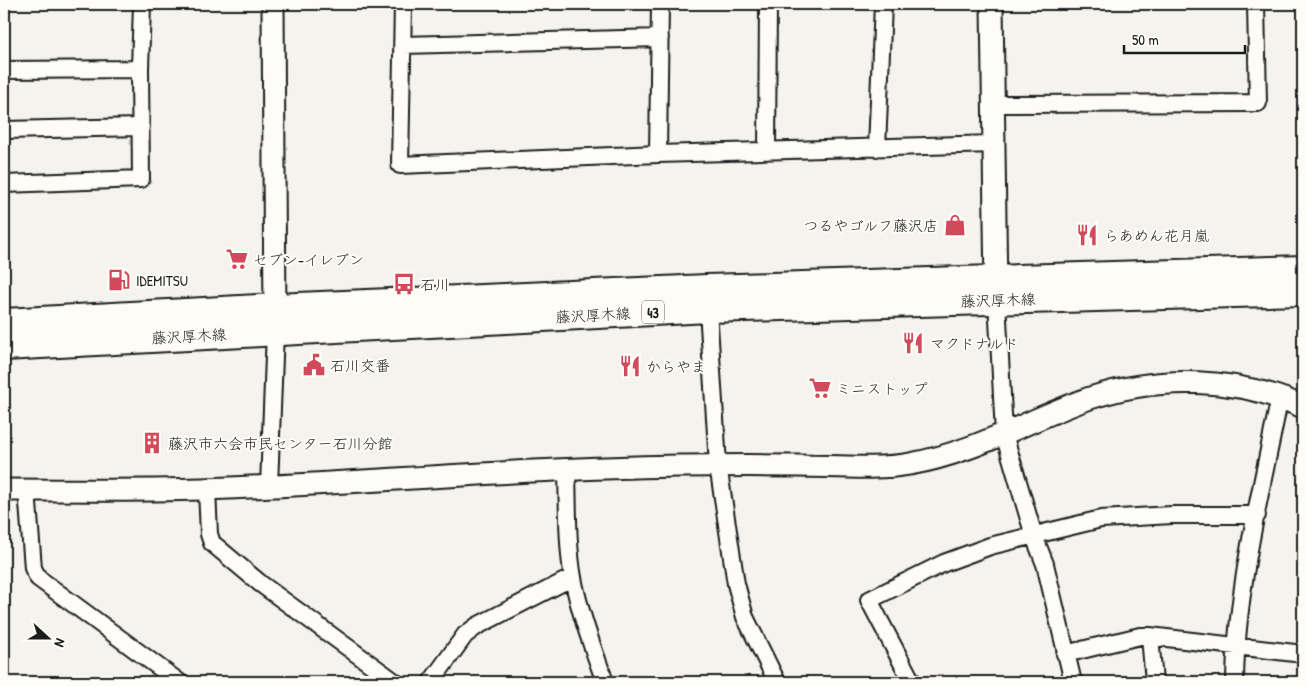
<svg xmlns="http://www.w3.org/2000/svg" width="1307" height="686" font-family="'Patrick Hand','Klee One',sans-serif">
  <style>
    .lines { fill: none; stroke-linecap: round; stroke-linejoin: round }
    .minor-casing { stroke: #1c1c1c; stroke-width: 20 }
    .tertiary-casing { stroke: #1c1c1c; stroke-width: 25 }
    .primary-casing { stroke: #1c1c1c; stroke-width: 30 }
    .minor { stroke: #fdfcf7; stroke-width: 16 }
    .tertiary { stroke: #fdfcf7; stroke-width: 21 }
    .primary { stroke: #fdfcf7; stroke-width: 26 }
    .labels { text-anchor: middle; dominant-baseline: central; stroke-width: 4; stroke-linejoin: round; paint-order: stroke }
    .shield { fill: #fdfcf7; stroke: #605f5e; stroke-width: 1 }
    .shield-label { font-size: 14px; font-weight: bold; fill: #1c1c1c }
    .poi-label { font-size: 15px; fill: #1c1c1c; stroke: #fdfcf7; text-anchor: start }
    .street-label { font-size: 15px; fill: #1c1c1c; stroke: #fdfcf7 }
  </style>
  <rect width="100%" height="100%" fill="#f4f3ee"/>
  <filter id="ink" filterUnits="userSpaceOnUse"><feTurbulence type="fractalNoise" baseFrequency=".02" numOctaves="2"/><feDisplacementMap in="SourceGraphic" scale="10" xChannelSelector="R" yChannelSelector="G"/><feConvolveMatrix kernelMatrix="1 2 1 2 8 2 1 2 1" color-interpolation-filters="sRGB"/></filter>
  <g filter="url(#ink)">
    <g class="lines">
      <g class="minor-casing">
        <path id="minor" d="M403,4L400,165L658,154L994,144
          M403,45L660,38
          M4,70L140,69
          M993,104L1258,103L1256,4
          M4,130L141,127
          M877,148L883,4
          M767,151L768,4
          M658,154L660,4
          M4,184L141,179L140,69L142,4
          M997,300L1004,434L1034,536L1045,564L1073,682
          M708,309L718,465L736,584L745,617L777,682
          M567,470C568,506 567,543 573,578C580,614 593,648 605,682
          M269,486L275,331
          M207,489L209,534L212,543L261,584L395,682
          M27,490L33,568L38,578L179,682
          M1150,636L1154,682
          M1065,654L1140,636H1150L1303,654
          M431,682L465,635L477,626L573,577
          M912,682L869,600L944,563L990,546L1101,519L1172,515H1257
          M1235,682C1236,587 1262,489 1280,396"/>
      </g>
      <g class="tertiary-casing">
        <path id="tertiary" d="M273,4L275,323
          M992,4L996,293
          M4,490C70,490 136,491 202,489C337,485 471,472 606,468C670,466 734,465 798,466C832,466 877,470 910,464C974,453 1030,419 1090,398C1159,375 1238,377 1303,407"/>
      </g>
      <g class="primary-casing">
        <path id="primary" d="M4,322L275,307L707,288L1303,269
          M4,347L708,309L1303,292"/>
      </g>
      <use href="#minor" class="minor"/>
      <use href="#tertiary" class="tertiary"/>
      <use href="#primary" class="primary"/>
    </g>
  </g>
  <defs>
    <g id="shop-bare" transform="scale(1.725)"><path d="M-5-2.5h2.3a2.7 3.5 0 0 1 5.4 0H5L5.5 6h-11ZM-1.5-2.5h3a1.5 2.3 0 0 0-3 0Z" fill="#d1495b" stroke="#fdfcf7" stroke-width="2.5" paint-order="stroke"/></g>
    <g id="restaurant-bare" transform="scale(1.725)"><path d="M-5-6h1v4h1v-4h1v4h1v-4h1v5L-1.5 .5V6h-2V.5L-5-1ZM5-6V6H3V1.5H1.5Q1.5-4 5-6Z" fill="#d1495b" stroke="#fdfcf7" stroke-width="2.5" paint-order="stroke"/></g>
    <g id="supermarket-bare" transform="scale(1.725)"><path d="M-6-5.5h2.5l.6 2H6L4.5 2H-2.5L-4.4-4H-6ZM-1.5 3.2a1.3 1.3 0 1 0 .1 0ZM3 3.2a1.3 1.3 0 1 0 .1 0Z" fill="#d1495b" stroke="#fdfcf7" stroke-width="2.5" paint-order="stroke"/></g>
    <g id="fuel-bare" transform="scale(1.725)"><path d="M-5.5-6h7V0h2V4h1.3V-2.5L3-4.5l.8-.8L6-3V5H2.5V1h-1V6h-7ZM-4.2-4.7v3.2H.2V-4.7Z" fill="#d1495b" stroke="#fdfcf7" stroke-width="2.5" paint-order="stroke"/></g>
    <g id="bus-bare" transform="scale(1.725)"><path d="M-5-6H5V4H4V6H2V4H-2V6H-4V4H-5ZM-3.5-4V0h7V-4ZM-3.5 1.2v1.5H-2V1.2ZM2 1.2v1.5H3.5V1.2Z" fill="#d1495b" stroke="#fdfcf7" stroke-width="2.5" paint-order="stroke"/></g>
    <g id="civic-bare" transform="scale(1.725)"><path d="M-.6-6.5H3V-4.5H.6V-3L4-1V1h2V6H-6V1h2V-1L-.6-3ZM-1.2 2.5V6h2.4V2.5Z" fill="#d1495b" stroke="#fdfcf7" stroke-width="2.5" paint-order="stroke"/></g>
    <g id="building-bare" transform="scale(1.725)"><path d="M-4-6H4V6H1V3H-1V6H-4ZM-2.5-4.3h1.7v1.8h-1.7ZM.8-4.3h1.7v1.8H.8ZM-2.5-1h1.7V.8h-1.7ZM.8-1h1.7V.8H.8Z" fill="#d1495b" stroke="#fdfcf7" stroke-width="2.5" paint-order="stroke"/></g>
  </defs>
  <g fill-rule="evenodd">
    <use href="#shop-bare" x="955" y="225"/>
    <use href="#restaurant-bare" x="1087" y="235"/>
    <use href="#supermarket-bare" x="237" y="259"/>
    <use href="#fuel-bare" x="119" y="280"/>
    <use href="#bus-bare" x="404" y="284"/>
    <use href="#restaurant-bare" x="913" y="343"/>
    <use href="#civic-bare" x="314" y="365"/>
    <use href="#restaurant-bare" x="630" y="366"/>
    <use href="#supermarket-bare" x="820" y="388"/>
    <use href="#building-bare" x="152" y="443"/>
  </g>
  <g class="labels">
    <rect class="shield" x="642" y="300.5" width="22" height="23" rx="4"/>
    <g class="shield-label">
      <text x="653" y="312">43</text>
    </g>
    <g class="poi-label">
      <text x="938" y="225" text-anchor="end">つるやゴルフ藤沢店</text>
      <text x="1104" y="235">らあめん花月嵐</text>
      <text x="253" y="259">セブン-イレブン</text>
      <text x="136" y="280">IDEMITSU</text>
      <text x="420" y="284">石川</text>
      <text x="930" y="343">マクドナルド</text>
      <text x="330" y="365">石川交番</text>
      <text x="646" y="366">からやま</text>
      <text x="836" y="388">ミニストップ</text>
      <text x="168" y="443">藤沢市六会市民センター石川分館</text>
    </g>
    <g class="street-label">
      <text transform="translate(998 300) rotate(-2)">藤沢厚木線</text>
      <text transform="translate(593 315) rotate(-3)">藤沢厚木線</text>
      <text transform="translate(189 336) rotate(-3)">藤沢厚木線</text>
    </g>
  </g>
  <rect width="1307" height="686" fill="none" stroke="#fdfcf7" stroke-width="20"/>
  <rect x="10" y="10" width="1287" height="666" fill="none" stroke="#1c1c1c" stroke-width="2" filter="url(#ink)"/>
  <g transform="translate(48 638) rotate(111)" stroke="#fdfcf7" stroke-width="4" paint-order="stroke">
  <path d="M0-4L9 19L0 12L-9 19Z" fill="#1c1c1c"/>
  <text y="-8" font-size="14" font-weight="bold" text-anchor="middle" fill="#1c1c1c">N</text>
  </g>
  <path d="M1124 45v8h121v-8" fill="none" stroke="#1c1c1c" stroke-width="2.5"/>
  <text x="1132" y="45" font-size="15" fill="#1c1c1c" stroke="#fdfcf7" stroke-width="4" paint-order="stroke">50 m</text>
</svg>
